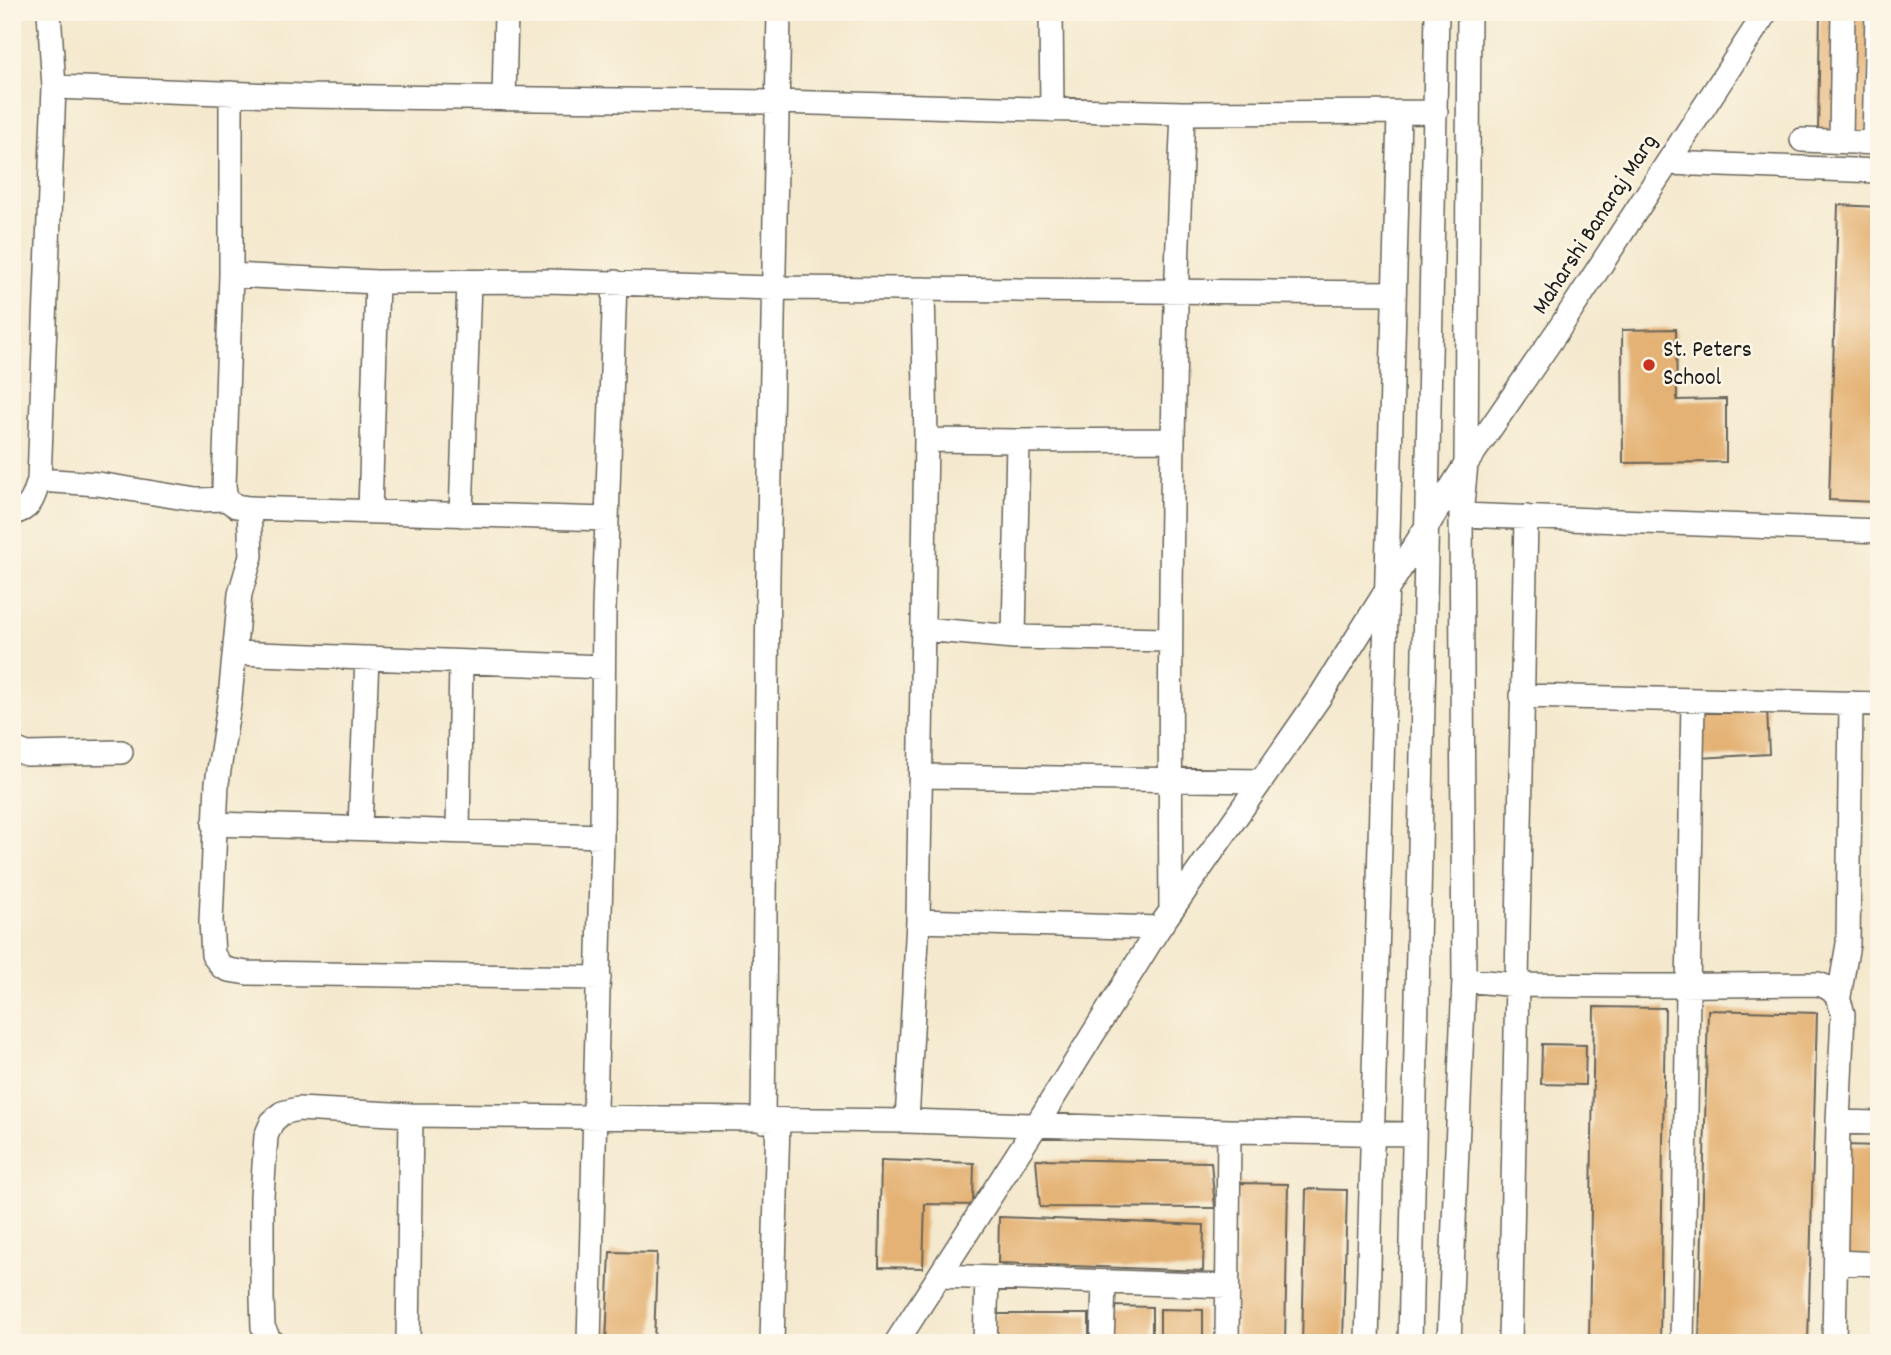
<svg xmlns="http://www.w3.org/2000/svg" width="1891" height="1355" font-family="Dekko,sans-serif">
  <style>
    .building { fill: #e4b275 }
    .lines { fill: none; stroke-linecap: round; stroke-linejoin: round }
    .minor-casing { stroke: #68645a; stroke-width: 26 }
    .minor { stroke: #fff; stroke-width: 23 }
    .poi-dot { fill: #c8321e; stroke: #fcf5e5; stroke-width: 2.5 }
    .labels { text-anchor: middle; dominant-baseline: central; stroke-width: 5; stroke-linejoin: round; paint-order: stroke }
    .street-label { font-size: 24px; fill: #1c1c1c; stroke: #fcf5e5 }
    .poi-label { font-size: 24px; fill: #1c1c1c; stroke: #fcf5e5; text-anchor: start }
  </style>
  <rect width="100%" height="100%" fill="#fcf5e5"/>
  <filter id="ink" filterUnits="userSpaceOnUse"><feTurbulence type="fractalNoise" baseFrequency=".0143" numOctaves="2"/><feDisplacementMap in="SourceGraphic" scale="14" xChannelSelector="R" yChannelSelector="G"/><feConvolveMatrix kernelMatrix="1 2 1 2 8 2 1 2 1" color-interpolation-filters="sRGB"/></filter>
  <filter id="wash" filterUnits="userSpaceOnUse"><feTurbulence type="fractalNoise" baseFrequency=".00686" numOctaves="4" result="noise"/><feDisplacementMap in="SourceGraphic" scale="28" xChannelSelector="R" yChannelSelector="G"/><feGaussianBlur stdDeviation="1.57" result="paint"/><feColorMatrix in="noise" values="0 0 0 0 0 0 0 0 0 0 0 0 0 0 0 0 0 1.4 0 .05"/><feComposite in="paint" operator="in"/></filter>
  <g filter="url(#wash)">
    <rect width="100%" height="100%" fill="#f4e9ce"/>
    <g id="blocks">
      <path class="building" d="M1612,12H1655V15H1612Z
        M1820,12H1840L1839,134H1818Z
        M1846,12H1870L1868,136H1844Z
        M1838,205L1879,207L1876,502L1829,500Z
        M1676,329L1677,400L1726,399V462L1623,463L1622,330Z
        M1767,708L1769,754L1699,758L1697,713Z
        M1594,1007L1665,1008L1660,1343H1589Z
        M1708,1010L1817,1013L1808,1343H1699Z
        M1542,1044L1586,1045L1585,1085L1541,1084Z
        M1843,1145L1879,1146V1258H1841Z
        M1036,1159L1211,1162L1215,1208L1040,1207Z
        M881,1160L974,1163L973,1205L925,1204L923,1268L879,1267Z
        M1238,1183L1288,1184L1285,1343H1236Z
        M1306,1189L1347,1190L1343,1343H1302Z
        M999,1217L1204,1225L1203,1271L998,1263Z
        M610,1252L657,1253L654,1343H606Z
        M1111,1306L1152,1307V1343H1111Z
        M1160,1309L1203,1310V1343H1160Z
        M995,1314H1089V1343H995Z"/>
    </g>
  </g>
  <g filter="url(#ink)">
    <use href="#blocks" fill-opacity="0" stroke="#68645a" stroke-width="2"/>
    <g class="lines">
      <g class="minor-casing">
        <path id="minor" d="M1051,12L1052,110
          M54,87L304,96L777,102L1183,113L1436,112
          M231,93V275L224,486L226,499L236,506L249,508L606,519
          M504,99L506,12
          M1802,140L1879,143
          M1841,141L1843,12
          M1874,142L1877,12
          M1668,163L1879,171
          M231,275L377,282L547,281L775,288L1393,293
          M923,289L926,440
          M1018,441L1171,440
          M39,480L98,484L197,500L226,499
          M249,508L251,556L240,594L230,698L217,783L211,921L213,955L222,967L229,970L247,973L599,978
          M370,511L377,282
          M12,513C31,510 34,497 39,480L54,87L49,12
          M461,515L469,282
          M1461,515L1879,531
          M923,629L1014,637
          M235,653L603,667
          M1522,696L1879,704
          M12,748L27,754L121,752
          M921,776L1261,781
          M214,824L602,836
          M360,827L367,658
          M458,831L461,662
          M1171,910C1169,644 1171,379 1183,113
          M918,921L1159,928
          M1464,980L1517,985L1636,986L1818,984C1835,989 1839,997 1843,1014L1838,1122L1834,1343
          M1839,996L1848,944L1851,703
          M763,1121L768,576L779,12
          M907,1121L918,921L926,440L1018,441L1014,637L1169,640
          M1838,1122L1879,1123
          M1836,1262L1879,1264
          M940,1276L1227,1286
          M274,1343L270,1341L263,1327L262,1297V1196L266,1136L272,1122L282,1113L298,1109L411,1115L907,1121L1229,1131L1413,1134
          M408,1343L411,1115
          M589,1343L602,836L604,609L615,282
          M772,1343L778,1121
          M896,1343L1037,1124L1159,928L1321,695L1466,464L1561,326L1766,12
          M985,1343L987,1278
          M1102,1343L1104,1283
          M1227,1343L1229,1131
          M1367,1343L1399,114
          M1410,1343L1437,12
          M1449,1343L1464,980L1461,515L1466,464L1469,12
          M1510,1343L1526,517
          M1682,1343L1693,700"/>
      </g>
      <use href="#minor" class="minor"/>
    </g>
  </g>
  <circle class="poi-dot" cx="1649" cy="365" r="7"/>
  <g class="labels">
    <g class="street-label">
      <text transform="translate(1596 225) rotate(-57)">Maharshi Banaraj Marg</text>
    </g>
    <g class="poi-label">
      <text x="1663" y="351">St. Peters<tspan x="1663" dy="28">School</tspan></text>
    </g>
  </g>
  <rect width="1891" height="1355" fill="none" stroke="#fcf5e5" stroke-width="42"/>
</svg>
